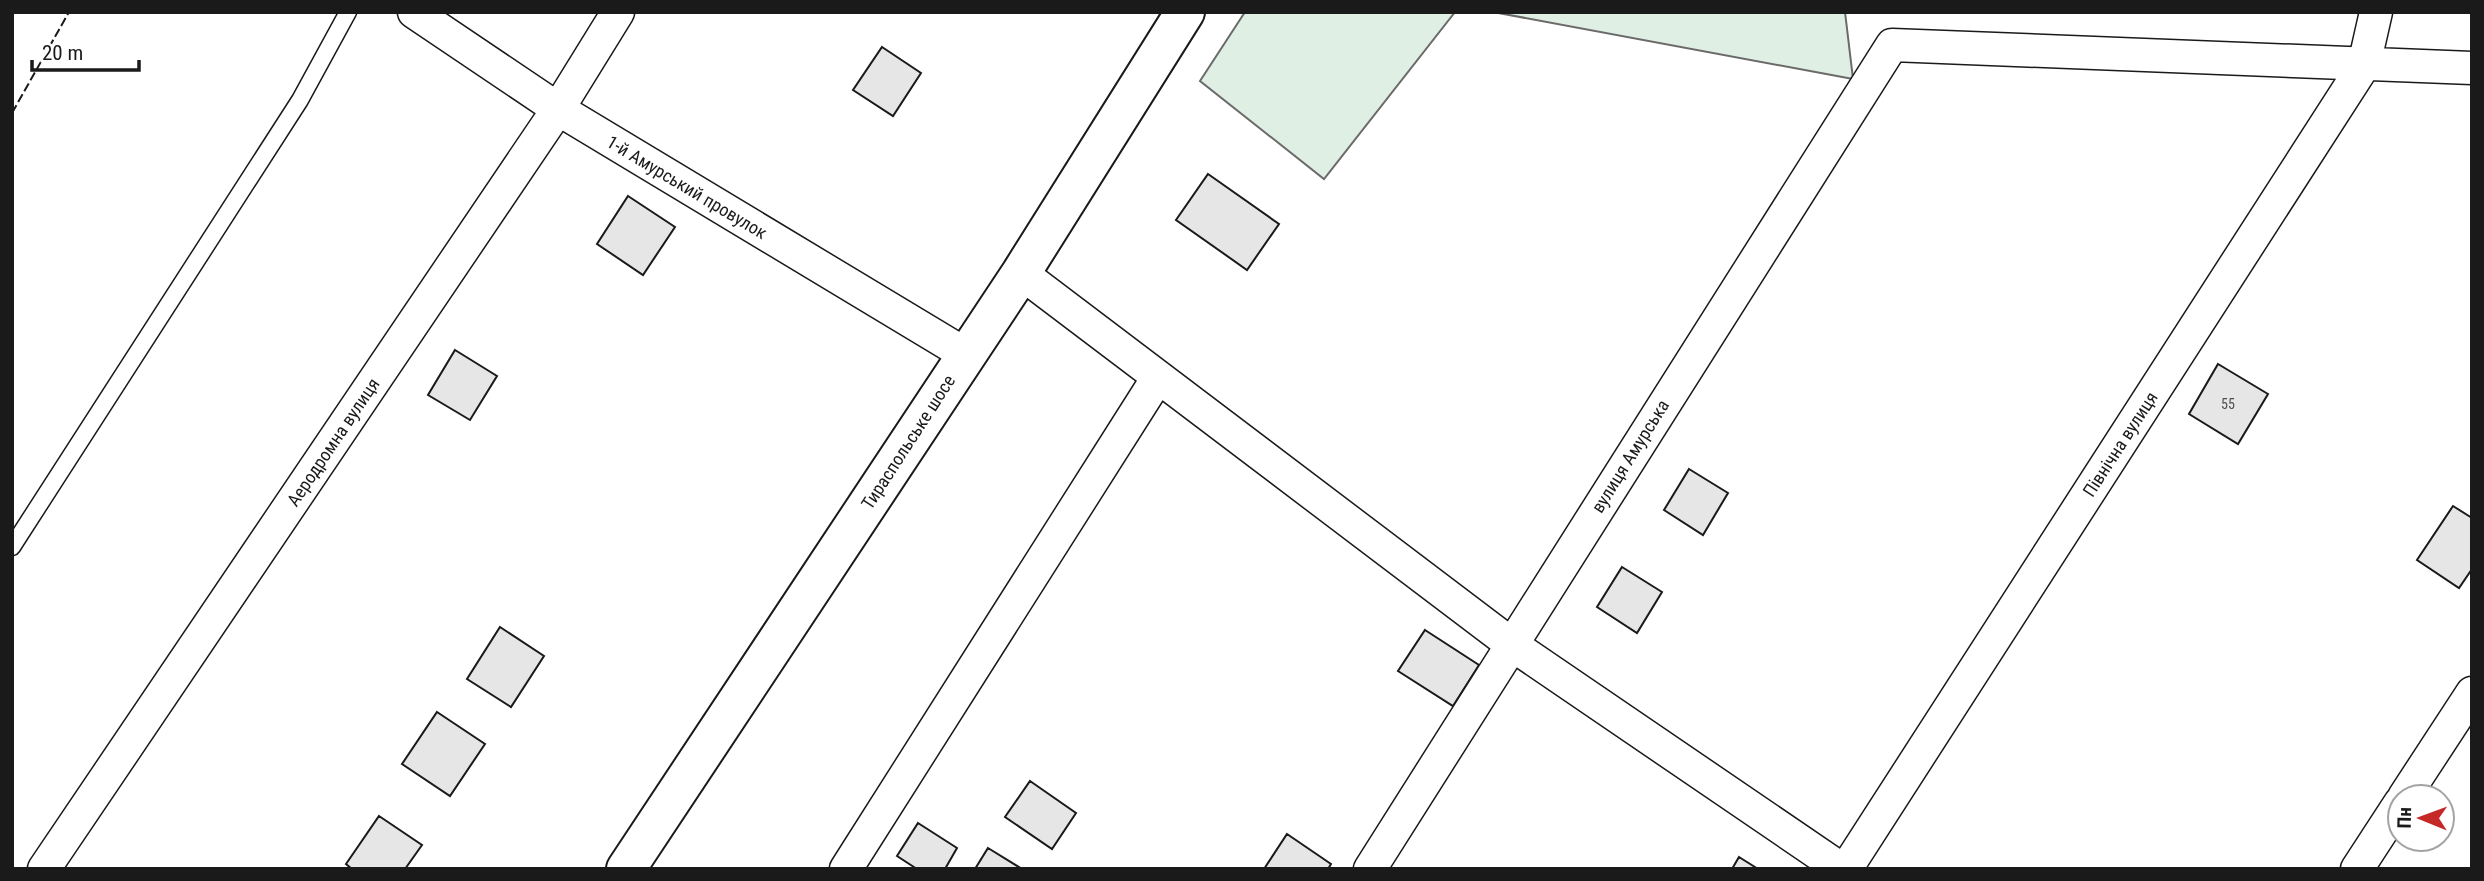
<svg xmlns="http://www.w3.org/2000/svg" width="2484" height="881" font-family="'Roboto Condensed',sans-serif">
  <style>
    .green { fill: #e0efe3; stroke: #6a6a6a; stroke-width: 2 }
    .building { fill: #e6e6e6; stroke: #1a1a1a; stroke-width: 2 }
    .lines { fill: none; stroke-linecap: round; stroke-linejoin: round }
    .lane-casing { stroke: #1a1a1a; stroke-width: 19 }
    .street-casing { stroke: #1a1a1a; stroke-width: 35 }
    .primary-casing { stroke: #1a1a1a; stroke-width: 42 }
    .lane { stroke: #fff; stroke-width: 16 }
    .street { stroke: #fff; stroke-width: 32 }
    .primary { stroke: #fff; stroke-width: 38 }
    .fence { stroke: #1a1a1a; stroke-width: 2; stroke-dasharray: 9 3.5; stroke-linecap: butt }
    .labels { text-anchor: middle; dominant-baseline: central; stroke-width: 5; stroke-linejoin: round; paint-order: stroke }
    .number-label { font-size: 14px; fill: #4d4d4d }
    .street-label { font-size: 18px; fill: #1a1a1a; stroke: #fff }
  </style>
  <rect width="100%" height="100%" fill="#fff"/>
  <path class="green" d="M1245,12H1455L1324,179L1200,81Z
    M1493,12H1845L1853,79Z"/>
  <path class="building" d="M882,47L921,73L893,116L853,90Z
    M1208,174L1279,224L1247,270L1176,220Z
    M628,196L675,227L643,275L597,244Z
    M455,350L497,376L470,420L428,395Z
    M2218,364L2268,394L2238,444L2189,414Z
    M1689,469L1728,493L1703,535L1664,510Z
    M2453,506L2472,518V569L2459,588L2417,560Z
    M1622,567L1662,592L1637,633L1597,607Z
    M500,627L544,656L511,707L467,679Z
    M1425,630L1479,665L1453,706L1398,671Z
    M437,712L485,744L450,796L402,764Z
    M1030,781L1076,813L1052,849L1005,817Z
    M379,816L422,845L405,869H352L346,864Z
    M918,823L957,848L945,869H917L897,856Z
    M1287,834L1331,864L1328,869H1264Z
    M988,848L1022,869H975Z
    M1739,857L1758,869H1732Z"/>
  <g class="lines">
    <g class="lane-casing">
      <path id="lane" d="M12,547L300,100L348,12"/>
    </g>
    <g class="street-casing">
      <path id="street" d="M414,12L558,109L965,354
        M1021,273L1511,644L1841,869
        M2404,797L2472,693
        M44,869L558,109L618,12
        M846,869L1157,379
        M1370,869L1892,45L2472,68
        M1846,869L2364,65L2376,12
        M2357,869L2400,803"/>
    </g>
    <g class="primary-casing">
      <path id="primary" d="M626,869L1021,273L1185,12"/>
    </g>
    <use href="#lane" class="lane"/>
    <use href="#street" class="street"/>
    <use href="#primary" class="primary"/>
    <path class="fence" d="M12,113L69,12"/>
  </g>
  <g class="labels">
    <g class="number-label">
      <text x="2228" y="404">55</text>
    </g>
    <g class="street-label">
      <text transform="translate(687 187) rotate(31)">1-й Амурський провулок</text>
      <text transform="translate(333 442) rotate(-56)">Аеродромна вулиця</text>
      <text transform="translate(908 442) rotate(-57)">Тираспольське шосе</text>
      <text transform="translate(2120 444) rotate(-57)">Північна вулиця</text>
      <text transform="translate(1630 456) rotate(-58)">вулиця Амурська</text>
    </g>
  </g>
  <rect width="2484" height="881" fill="none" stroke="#1a1a1a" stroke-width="28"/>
  <g transform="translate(2421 818) rotate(271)"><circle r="33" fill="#ffffff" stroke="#a3a3a3" stroke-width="2"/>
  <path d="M0-5L12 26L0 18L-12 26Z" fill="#c62828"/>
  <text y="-10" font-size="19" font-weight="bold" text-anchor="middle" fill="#1a1a1a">Пн</text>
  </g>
  <path d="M32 60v10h107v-10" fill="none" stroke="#1a1a1a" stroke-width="3.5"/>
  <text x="42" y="60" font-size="21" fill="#1a1a1a" stroke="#ffffff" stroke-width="5" paint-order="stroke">20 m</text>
</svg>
